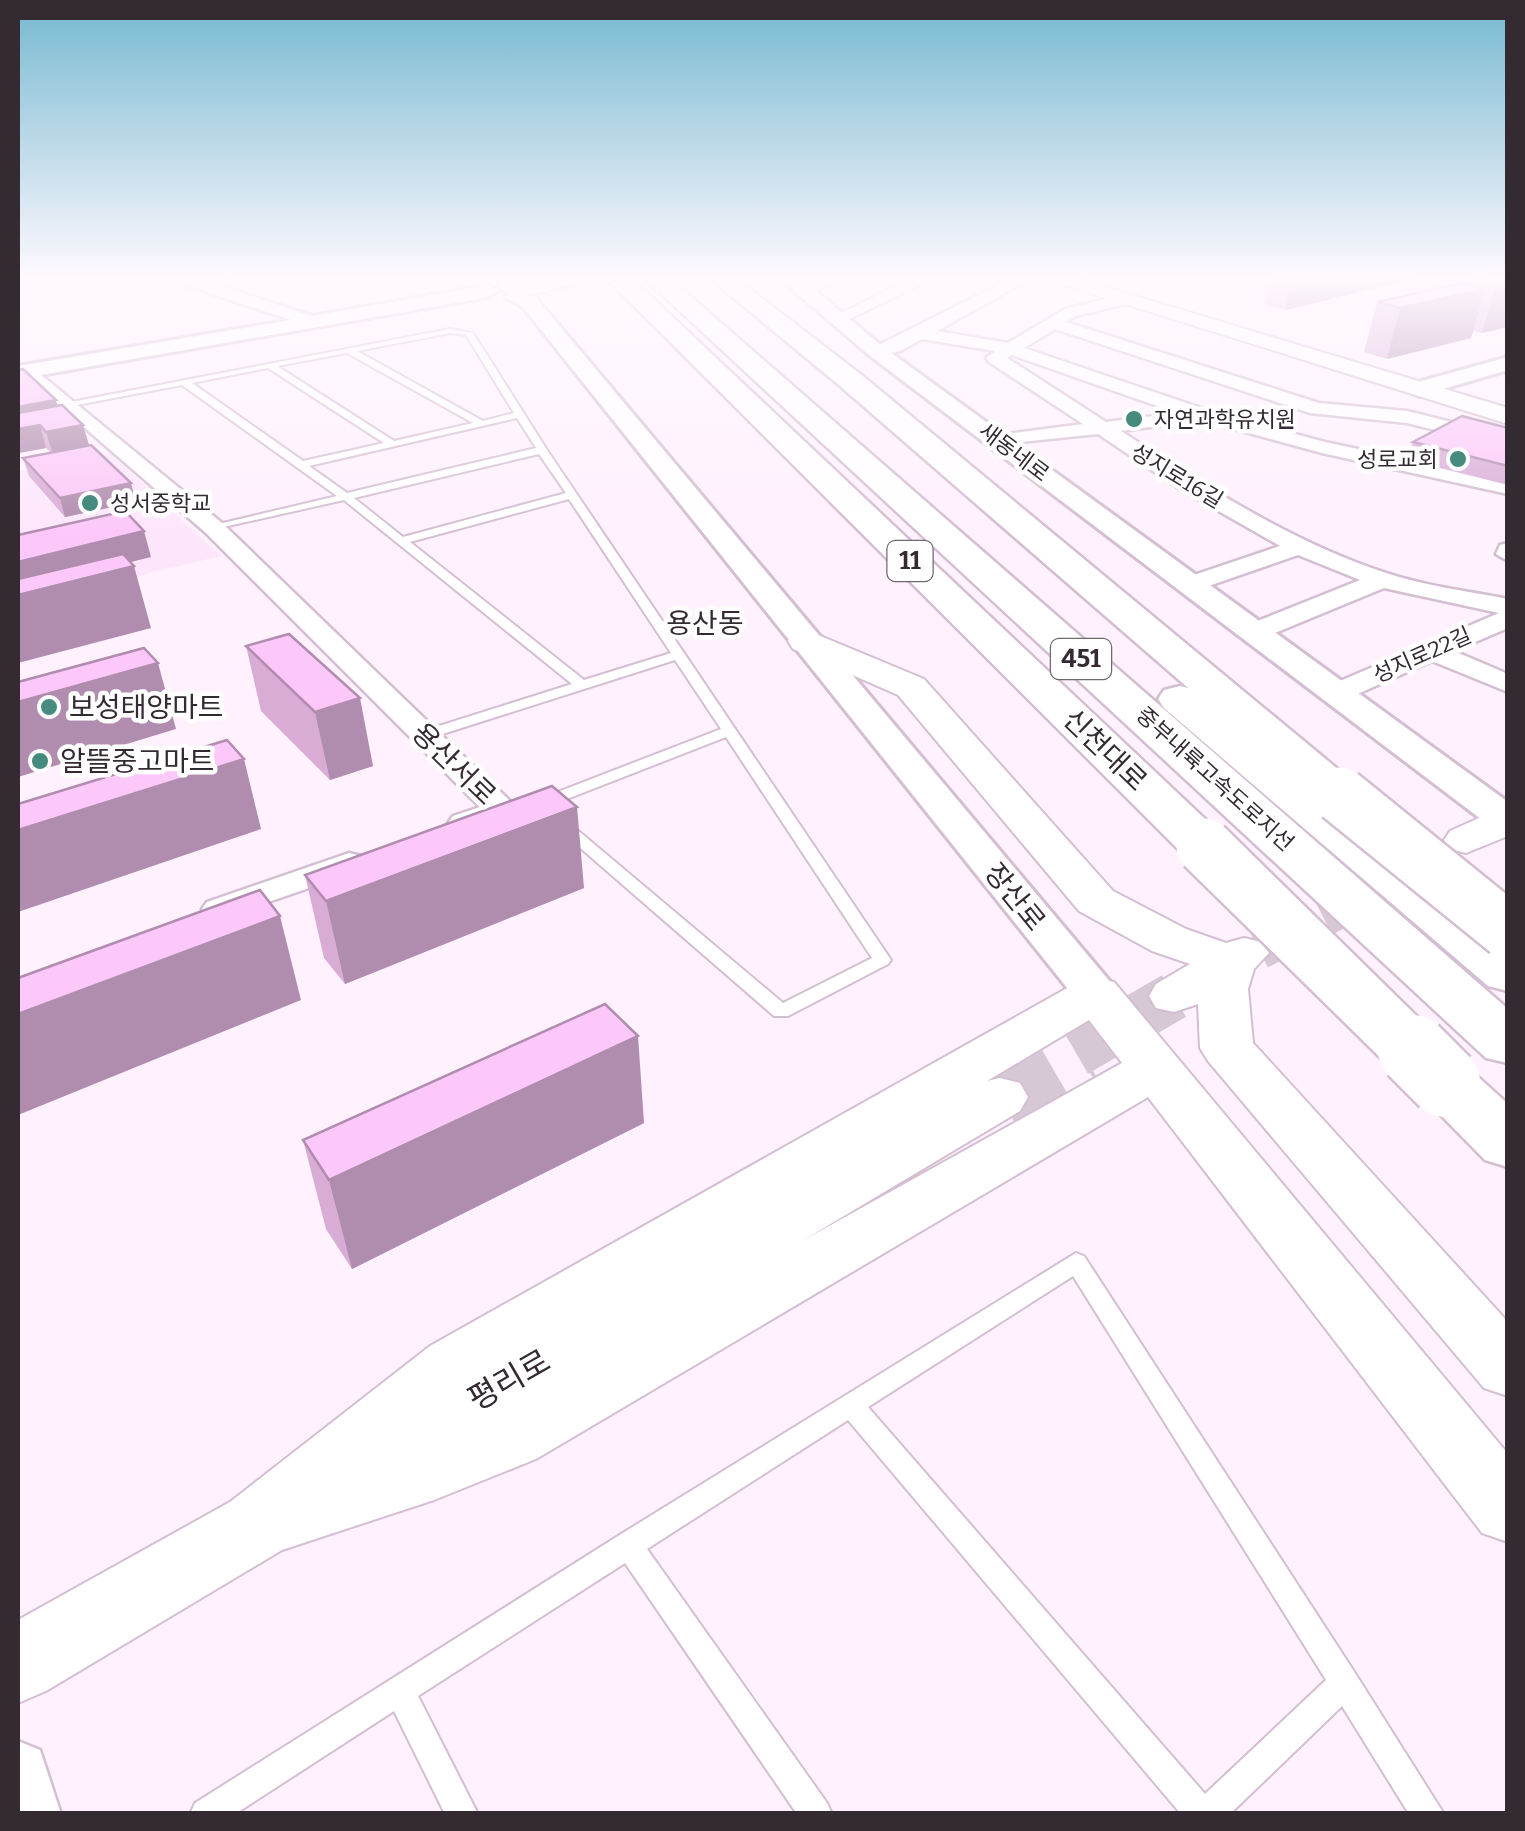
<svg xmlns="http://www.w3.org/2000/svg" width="1525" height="1831" font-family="Bitter,'Noto Sans KR',serif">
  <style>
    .built { fill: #fde6fc }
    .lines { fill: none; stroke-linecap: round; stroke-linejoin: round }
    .secondary-tunnel-far1 { stroke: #d6c9d5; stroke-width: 48; stroke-dasharray: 48 24; stroke-linecap: butt }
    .secondary-tunnel { stroke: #d6c9d5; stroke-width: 60; stroke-dasharray: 60 30; stroke-linecap: butt }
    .service-casing { stroke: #d4bed2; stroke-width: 4 }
    .minor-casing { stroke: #d4bed2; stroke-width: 5 }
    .tertiary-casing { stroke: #d4bed2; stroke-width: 6 }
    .secondary-casing { stroke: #d4bed2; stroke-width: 4 }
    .trunk-casing { stroke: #d4bed2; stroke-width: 5 }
    .motorway-casing { stroke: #d4bed2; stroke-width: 5 }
    .service { fill: #fff; fill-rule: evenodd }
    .minor { fill: #fff; fill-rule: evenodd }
    .tertiary { fill: #fff; fill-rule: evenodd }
    .secondary { fill: #fff; fill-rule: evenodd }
    .trunk { fill: #fff; fill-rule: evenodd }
    .motorway { fill: #fff; fill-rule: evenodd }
    .trunk-bridge-far1-casing { stroke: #d4bed2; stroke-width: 60; stroke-linecap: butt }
    .trunk-bridge-casing { stroke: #d4bed2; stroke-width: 75; stroke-linecap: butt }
    .trunk-bridge-far1 { stroke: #fff; stroke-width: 55 }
    .trunk-bridge { stroke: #fff; stroke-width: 70 }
    .wall { fill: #d9acd6 }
    .shaded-wall { fill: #b08cae }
    .building { fill: #fcc8f9; stroke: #b08cae; stroke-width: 2.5 }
    .poi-dot { fill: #478b7e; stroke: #fff; stroke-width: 4 }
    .labels { text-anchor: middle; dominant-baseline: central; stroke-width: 9; stroke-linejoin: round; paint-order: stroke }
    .far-poi-label { font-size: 22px; fill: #332a32; stroke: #fff; text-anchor: start }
    .far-street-label { font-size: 22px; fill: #332a32; stroke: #fff }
    .shield { fill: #fff; stroke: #706a70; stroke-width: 2.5 }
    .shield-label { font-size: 25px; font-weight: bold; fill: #332a32 }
    .far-quarter-label { font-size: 28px; fill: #332a32; stroke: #fff }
    .poi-label { font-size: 28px; fill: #332a32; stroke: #fff; text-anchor: start }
    .street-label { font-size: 28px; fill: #332a32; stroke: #fff }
    .near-street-label { font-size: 32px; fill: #332a32; stroke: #fff }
  </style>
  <rect width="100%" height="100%" fill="#fff1fe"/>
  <path class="built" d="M109,453L221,556L18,605V472Z"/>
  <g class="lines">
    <path class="secondary-tunnel-far1" d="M1257,946L1429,858
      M1076,1053L1174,996"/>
    <path class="secondary-tunnel" d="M1000,1097L1081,1050"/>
    <g class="service-casing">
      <path id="service" d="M450,329L473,333L547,450L891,960L888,964L788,1016H774L555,826L557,823H569L783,1003L872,958L726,737L549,806H537L535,803L537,800L721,729L675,660L430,738H420V732L572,684L344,500L210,530V526L337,496L182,385L66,407L61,404ZM450,333L466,335L514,413L483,421L357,351ZM347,353L473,423L394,441L277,366ZM268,368L384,443L303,461L192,383ZM517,418L536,448L347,493L309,466ZM539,454L566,493L403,537L354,498ZM569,499L671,653L584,680L410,542Z
        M1076,1253L1084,1256L1355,1673L1444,1814H1409L1342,1706L1230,1814H1181L848,1420L647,1549L827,1803L832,1814H797L625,1563L418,1696L478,1814H445L394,1711L235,1814H190L195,1803L618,1536ZM1073,1276L1326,1680L1205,1794L868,1407Z"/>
    </g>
    <g class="minor-casing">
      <path id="minor" d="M201,276H234L190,288L182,283Z
        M503,276H518L510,289L505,291L497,286Z
        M825,276H846L809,294L796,291Z
        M918,276H938L843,322L829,319Z
        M1016,276H1035L937,331L1008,343L1065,309L1123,295L1131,300L1129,303L1076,316L1066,322L1319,403L1407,411L1508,436V448L1407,423L1310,413L1055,329L1024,348L1210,411L1325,442L1508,481V494L1322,453L1201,420L1121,431C1205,486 1291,542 1386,573C1425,586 1468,591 1508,599V628L1454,651L1508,674V692L1432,661L1346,699H1326L1322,693L1326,687L1499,613L1384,588L1263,638H1245L1241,632L1245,626L1360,580L1298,555L1200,589H1182L1179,584L1182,579L1280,546L1180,489L1098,434L992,445L989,441L999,435L1083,424L989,362L986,358L995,351L922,339L900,351L876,356L867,351ZM1012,355L1177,413L1106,422L1007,358Z
        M30,366L222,523L512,803L517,810L512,817L464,833L453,830L448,823L453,816L480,807L206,533L24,375V367Z
        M1508,543V561L1496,554L1500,545Z
        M349,853L361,856L366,863L361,870L219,919L207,916L202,909L207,902Z
        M18,1741L40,1750L61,1814H18Z"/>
    </g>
    <g class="tertiary-casing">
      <path id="tertiary" d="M160,276H190L312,316L489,285L498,291L489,297L18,379V366L291,320Z
        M777,276H798L883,347L1508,802V833L1494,829L869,355Z
        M513,288L536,298L1112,984L1119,994L1112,1004L1096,1009L1080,1004L522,306L506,298V290Z
        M1508,357V370L1419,396L1408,389L1411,384Z"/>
    </g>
    <g class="secondary-casing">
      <path id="secondary" d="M1036,276H1069L1508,408V424Z
        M806,630L924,679L1113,891L1186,929L1226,943L1244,938L1261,942L1269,953L1254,969L1248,989L1253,1043L1508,1322V1396L1484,1388L1208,1061L1200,1048L1198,1004L1174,1012L1156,1008L1149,996L1156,984L1190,964L1152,951L1079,911L898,695L793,649L788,641L793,633Z
        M1508,805V836L1466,853L1450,849L1444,840L1450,831Z
        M1096,978L1114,982L1508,1454V1542L1482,1533L1148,1097L536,1459L434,1500L282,1550L46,1691L18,1703V1620L230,1502L430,1346L1078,982ZM1089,1020L1122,1063L802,1241L1020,1111L1028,1097L1020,1083L1000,1078L987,1081Z"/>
    </g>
    <g class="trunk-casing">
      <path id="trunk" d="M547,276H583L580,281C558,288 523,304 504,286L516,279Z
        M604,276H629L1222,835L1230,846L1222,857L1204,861L1186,857Z
        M707,276H733L859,373L1357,785L1365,795L1357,805L1340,810L1323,805L839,385Z
        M1445,1060L1467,1067L1508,1104V1167L1485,1160L1423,1097L1413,1082L1423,1067Z"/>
    </g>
    <g class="motorway-casing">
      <path id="motorway" d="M642,276H667L1508,1009V1063L1486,1058Z
        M1180,686L1196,690L1508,943V991L1488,986L1164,708L1158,699L1164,690Z"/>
    </g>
    <use href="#service" class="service"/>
    <use href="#minor" class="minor"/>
    <use href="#tertiary" class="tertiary"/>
    <use href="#secondary" class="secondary"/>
    <use href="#trunk" class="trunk"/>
    <use href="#motorway" class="motorway"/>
    <g class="trunk-bridge-far1-casing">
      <path id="trunk-bridge-far1" d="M1340,795L1508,931
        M1204,846L1415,1053"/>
    </g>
    <g class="trunk-bridge-casing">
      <path id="trunk-bridge" d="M1413,1050L1445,1082"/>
    </g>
    <use href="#trunk-bridge-far1" class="trunk-bridge-far1"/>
    <use href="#trunk-bridge" class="trunk-bridge"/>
  </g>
  <path class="wall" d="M1269,276H1414V279L1285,310L1264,304Z
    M1508,276V327L1482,333L1473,331L1471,338L1387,359L1364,352L1377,302L1470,285L1472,278Z
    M18,370L57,406L136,502L65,517L29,476L23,458L51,453L46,448L19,453L18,452Z
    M1508,428V485L1408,460L1413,442Z
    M246,646L373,766L330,780L261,711Z
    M305,875L584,888L345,984L324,958Z
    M644,1123L352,1269L326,1229L303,1140Z"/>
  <path class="shaded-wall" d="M1292,276H1414V279L1285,310Z
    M1508,281V327L1482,333L1496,284Z
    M1485,289L1471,338L1387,359L1400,308Z
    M56,400L60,417L18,425V407Z
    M40,425L46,448L19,453L18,429Z
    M83,425L90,448L53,455L46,432Z
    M131,483L136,502L65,517L60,498Z
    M144,531L151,557L18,590V562Z
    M134,566L151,628L18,663V595Z
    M158,663L176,729L18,777V702Z
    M360,698L373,766L330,780L315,712Z
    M244,759L261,829L18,912V830Z
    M577,807L584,888L345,984L326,901Z
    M280,916L301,1000L18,1115V1014Z
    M638,1036L644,1123L352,1269L329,1180Z"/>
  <path class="building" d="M1480,276H1508V281L1496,284L1472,278Z
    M1462,283L1485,289L1400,308L1377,302Z
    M23,369L56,400L18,407V370Z
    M62,405L83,425L46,432L40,425L18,429V413Z
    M1462,416L1508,428V466L1413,442Z
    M91,445L131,483L60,498L23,458Z
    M125,511L144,531L18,562V535Z
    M123,554L134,566L18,595V579Z
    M289,634L360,698L315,712L246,646Z
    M144,648L158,663L18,702V682Z
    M227,740L244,759L18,830V804Z
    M552,786L577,807L326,901L305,875Z
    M260,890L280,916L18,1014V978Z
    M605,1004L638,1036L329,1180L303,1140Z"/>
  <linearGradient id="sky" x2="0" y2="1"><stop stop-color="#75b8d0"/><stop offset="0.52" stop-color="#fff9ff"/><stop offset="1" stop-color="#fff9ff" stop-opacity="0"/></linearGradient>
  <rect width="1525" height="533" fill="url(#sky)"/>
  <g class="poi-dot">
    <circle cx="1134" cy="419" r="10"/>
    <circle cx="1458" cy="459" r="10"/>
    <circle cx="90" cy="503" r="10"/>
    <circle cx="49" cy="707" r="10"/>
    <circle cx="40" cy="761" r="10"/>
  </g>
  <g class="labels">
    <g class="far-poi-label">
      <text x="1154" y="419">자연과학유치원</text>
      <text x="1438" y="459" text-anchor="end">성로교회</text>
      <text x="110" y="503">성서중학교</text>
    </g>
    <g class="far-street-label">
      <text transform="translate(1014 452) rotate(37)">새동네로</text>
      <text transform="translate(1177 476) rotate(31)">성지로16길</text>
      <text transform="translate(1422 655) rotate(-24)">성지로22길</text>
      <text transform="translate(1215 779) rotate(42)">중부내륙고속도로지선</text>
    </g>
    <g class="shield">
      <rect x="887.5" y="541" width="45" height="40" rx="8"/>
      <rect x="1051" y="639" width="60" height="40" rx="8"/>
    </g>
    <g class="shield-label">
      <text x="910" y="561">11</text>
      <text x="1081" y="659">451</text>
    </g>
    <g class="far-quarter-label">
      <text x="705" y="623">용산동</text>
    </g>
    <g class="poi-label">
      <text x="69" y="707">보성태양마트</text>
      <text x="60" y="761">알뜰중고마트</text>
    </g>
    <g class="street-label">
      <text transform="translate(1105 750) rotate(44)">신천대로</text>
      <text transform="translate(454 764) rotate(44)">용산서로</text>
      <text transform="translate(1015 897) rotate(51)">장산로</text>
    </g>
    <g class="near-street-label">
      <text transform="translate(509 1380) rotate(-30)">평리로</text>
    </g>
  </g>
  <rect width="1525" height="1831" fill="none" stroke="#332a32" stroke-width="40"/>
</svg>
